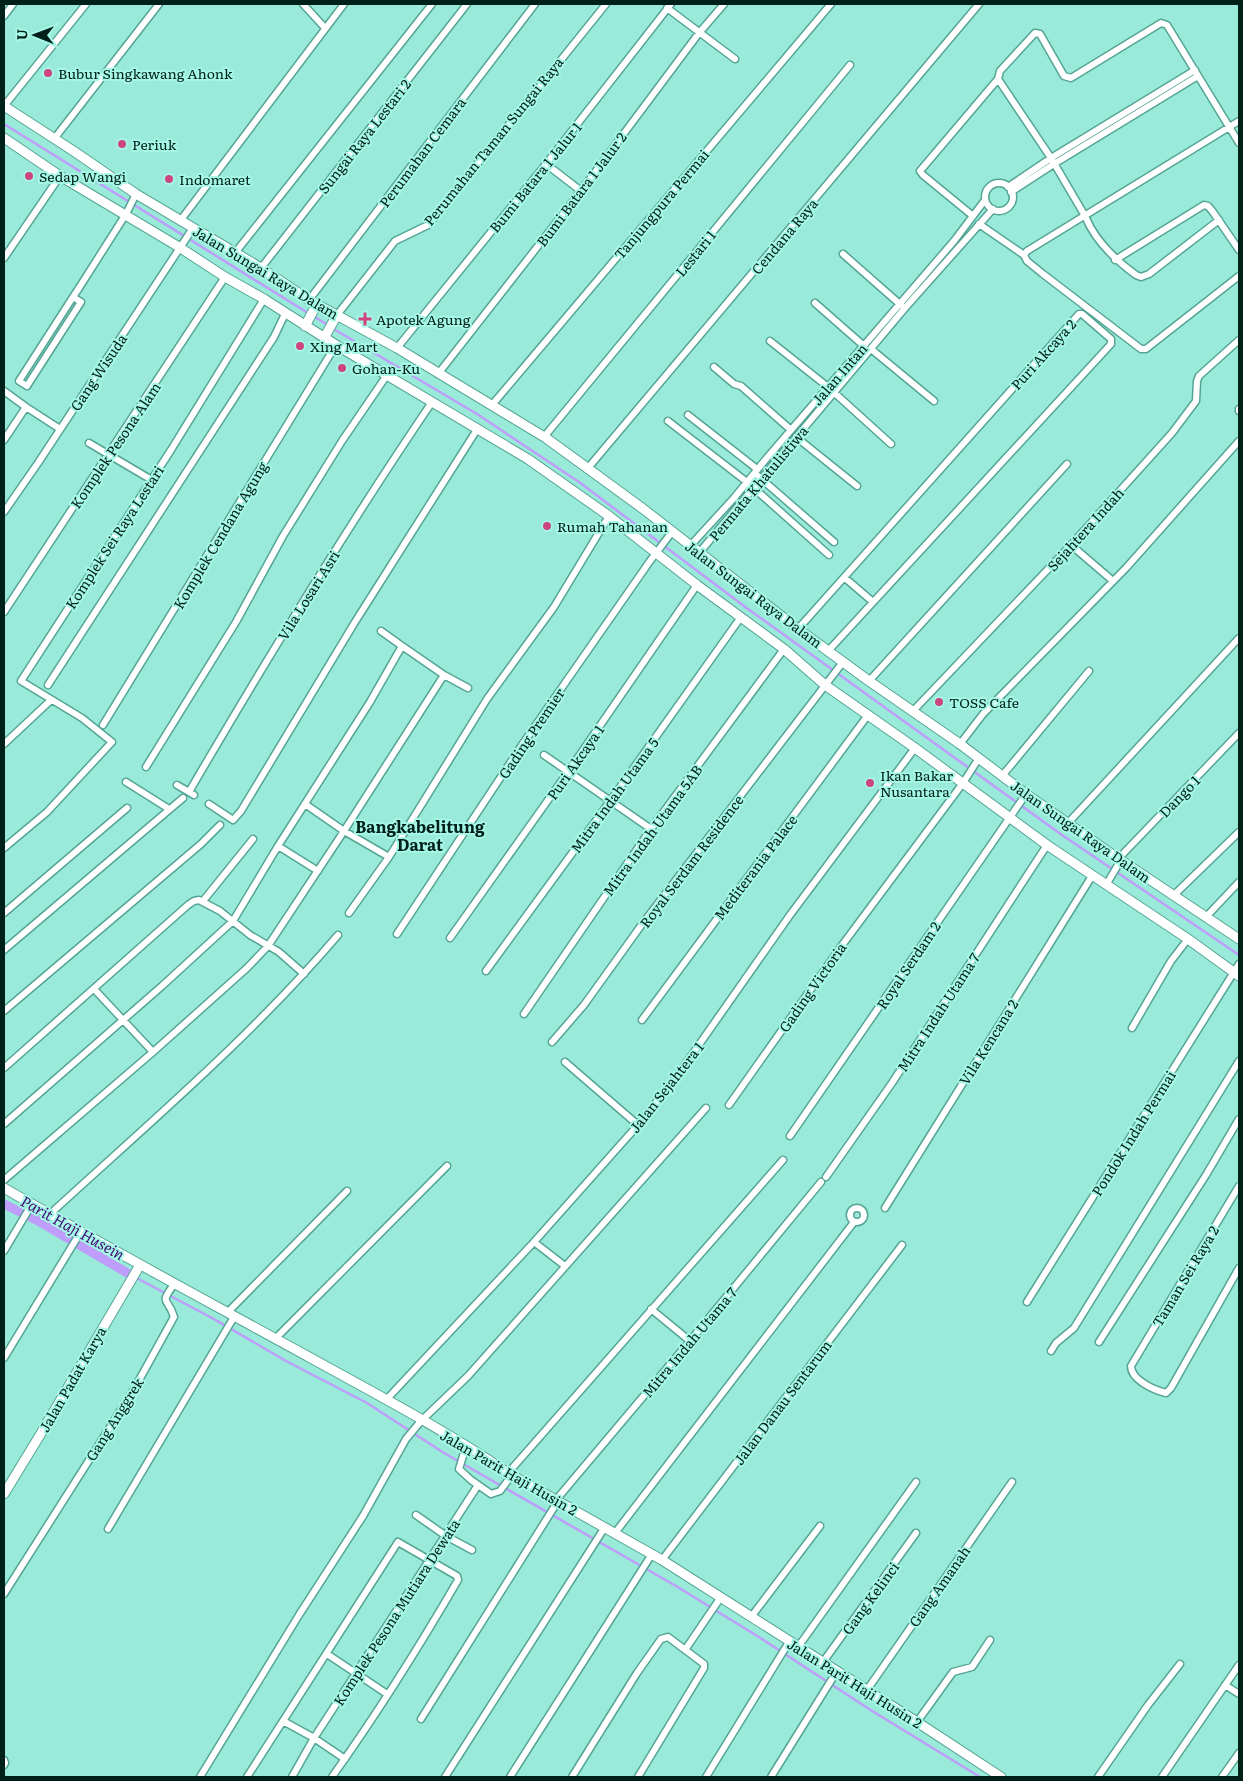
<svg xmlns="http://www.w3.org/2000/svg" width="1243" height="1781" font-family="Literata,serif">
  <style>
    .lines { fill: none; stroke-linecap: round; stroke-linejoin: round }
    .stream { stroke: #be9dfb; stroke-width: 2.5 }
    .canal { stroke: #be9dfb; stroke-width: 9 }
    .street-casing { stroke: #54a595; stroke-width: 9 }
    .secondary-casing { stroke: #54a595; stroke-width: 11 }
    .street { stroke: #fff; stroke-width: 6 }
    .secondary { stroke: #fff; stroke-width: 9 }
    .poi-dot { fill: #ce447c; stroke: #a6f8e6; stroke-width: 2 }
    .labels { text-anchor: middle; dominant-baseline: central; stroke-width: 4; stroke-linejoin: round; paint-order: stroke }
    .poi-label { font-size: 14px; fill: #00201a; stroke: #a6f8e6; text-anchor: start }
    .street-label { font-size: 14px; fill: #00201a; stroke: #a6f8e6 }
    .water-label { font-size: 15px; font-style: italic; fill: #400a74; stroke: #a6f8e6 }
    .quarter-label { font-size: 16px; font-weight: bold; fill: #00201a; stroke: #a6f8e6 }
  </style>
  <rect width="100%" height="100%" fill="#99ead9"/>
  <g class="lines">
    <path class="stream" d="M4,124L308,313
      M313,316L328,325
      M332,328L477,414L579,482L748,609L1062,835L1239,955
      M129,1274L212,1318L286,1361L367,1403L444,1453L676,1586L762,1639L869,1709L980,1777"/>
    <path class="canal" d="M4,1204L40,1222L129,1274"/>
    <g class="street-casing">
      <path id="street" d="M303,4L325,28
        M667,8L735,59
        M4,16L13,4
        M4,106L86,4
        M1239,121L1027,251L1024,255L1027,261L1043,274L1141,349H1146L1151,345L1239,276
        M54,139L159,4
        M546,164L581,191
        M985 197a14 14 0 1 1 28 0a14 14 0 1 1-28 0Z
        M1008,187L1051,158L1195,70
        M1011,192L1054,164L1198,76
        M973,216L923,175L920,171L998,79
        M1219,220L1149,274L1141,277L1136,275C1114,259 1095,241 1085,216L1051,158L998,79L1000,71L1035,33L1040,34L1064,76L1071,78L1161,23L1167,25L1239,143
        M180,221L344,4
        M979,224L1024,255
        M235,253L432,4
        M843,254L902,306
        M4,258L60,176
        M1115,260L1204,205L1208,206L1213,212L1239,250
        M261,268L467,4
        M73,297L81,302L27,386L19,381L73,297L79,288L126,214L136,194
        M309,300L535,4
        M815,303L864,346
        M337,315L395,241L428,225L606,4
        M770,341L828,387L891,444
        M397,348L546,164L671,4
        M871,349L934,401
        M714,367L734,384L741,386L791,430
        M438,374L581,191L699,33L724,4
        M4,391L26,407
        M492,405L831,4
        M1239,409V411
        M688,415L757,469
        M668,421L747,482L829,555
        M544,437L850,65
        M796,437L857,486
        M4,440L26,407L60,429
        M89,443L150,479
        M588,468L979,4
        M758,476L834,542
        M4,512L38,463L193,228
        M1071,545L1113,581
        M690,546L734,498L766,459L954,241L985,200
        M699,553L905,308L993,209
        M845,578L873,602
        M4,612L225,277
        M798,629L1079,314H1082L1111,339V344L829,650
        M381,631L402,646
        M444,675L468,688
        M869,681L1067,464
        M48,685L274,337L285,314
        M913,711L1071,545L1172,433L1196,401L1197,381L1199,376L1239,340
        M103,725L336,345
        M4,744L51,700
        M960,744L983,714L1126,568L1239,441
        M544,755L651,829
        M146,767L236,622L283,536L342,441L387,375
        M1002,776L1089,671
        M126,782L169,809
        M177,785L194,795
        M189,792C266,660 346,529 432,402
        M209,804L233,820L241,811L355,622L478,428
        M305,804L344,831L389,857
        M1068,823L1239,638
        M278,846L318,871
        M4,848L47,812L112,742L82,718L21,681L171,450L264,299
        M1119,858L1239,733
        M1106,885L1121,860
        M1174,895L1239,832
        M203,901L253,839
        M4,913L127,808
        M349,913L389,857L487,699L554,607L609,516
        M1206,917L1239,882
        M397,934L524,742L650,561L672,532
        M450,938L568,772L697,585
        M4,950L183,798
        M486,971L611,800L741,617
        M94,989L153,1052
        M4,1011L201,844L220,825
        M524,1014L651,829L784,649
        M642,1020L868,715
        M1132,1028L1171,961L1188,939
        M552,1042L584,1005L640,927L843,662
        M565,1062L638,1125
        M4,1068L188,905L194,901L199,900L220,911L250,935L279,952L304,974
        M729,1105L840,948L963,783L979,758
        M4,1124L162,986L233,921L278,846L370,702L402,646L444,675L344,831L268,946L247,968L153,1052L4,1180
        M790,1136L1026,794
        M826,1177L892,1083L1047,845
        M1239,1186L1131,1366C1131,1380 1154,1390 1166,1393L1171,1388L1239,1268
        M850 1215a7 7 0 1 1 14 0a7 7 0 1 1-14 0Z
        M885,1208L1092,876
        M49,1215C148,1124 251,1037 338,935
        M534,1242L565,1266
        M4,1251L32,1204
        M1027,1302L1239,964
        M651,1309L690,1341
        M227,1313L347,1191
        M275,1339L447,1166
        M1099,1342L1206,1175L1239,1119
        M1051,1351L1056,1343L1074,1328L1239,1061
        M4,1358L80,1233
        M386,1400L534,1242L638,1125L675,1079L790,915L915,748
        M466,1446L459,1469L471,1480L491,1494L500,1491L512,1475
        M508,1473L783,1160
        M556,1500L690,1341L821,1182
        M416,1515L446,1536L472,1550
        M108,1529L234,1317
        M615,1533L854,1222
        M662,1560L902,1245
        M4,1594L133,1391L174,1317C168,1296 158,1306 175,1283
        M751,1617L820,1526
        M798,1647L916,1482
        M685,1650L721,1597
        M327,1654L387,1694
        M823,1662L916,1533
        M1225,1685L1239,1694
        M867,1690L1012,1482
        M421,1719L558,1501
        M283,1721L314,1738L345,1759
        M917,1722L953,1672L972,1667L990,1640
        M4,1760L5,1763L4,1765
        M200,1777L299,1615L363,1516L406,1439L421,1421L468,1376L706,1108
        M247,1777L398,1542L457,1576L458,1580C419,1647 377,1714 332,1777
        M292,1777L314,1738L478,1485
        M445,1777L605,1527
        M510,1777L652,1554
        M572,1777L637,1673L661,1639L668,1637L704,1664V1668L638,1777
        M706,1777L789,1642
        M771,1777L837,1671
        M1098,1777L1148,1705L1180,1664
        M1162,1777L1239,1665
        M1222,1777L1239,1753"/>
    </g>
    <g class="secondary-casing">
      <path id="secondary" d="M4,106L75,152L136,194L261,268L309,300L397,348L546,438L642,508L798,629L869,681L960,744L1026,794L1110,853L1239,939
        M4,138L60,176L179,247L225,277L264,299L336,345L528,459L609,516L697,585L784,649L825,685L915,748L1047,845L1188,939L1239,976
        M305,326L317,304
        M324,338L337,315
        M4,1188C104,1246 207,1301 309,1357C376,1394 445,1430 508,1473L662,1560L917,1722L1001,1777
        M4,1494L40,1435L140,1265"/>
    </g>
    <use href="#street" class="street"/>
    <use href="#secondary" class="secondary"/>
  </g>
  <g class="poi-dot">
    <circle cx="48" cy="73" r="5"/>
    <circle cx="122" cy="144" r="5"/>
    <circle cx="29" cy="176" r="5"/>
    <circle cx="169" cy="179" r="5"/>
    <path d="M362.5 311.5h5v5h5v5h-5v5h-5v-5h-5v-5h5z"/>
    <circle cx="300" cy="346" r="5"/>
    <circle cx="342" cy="368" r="5"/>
    <circle cx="547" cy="526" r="5"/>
    <circle cx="939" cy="702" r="5"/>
    <circle cx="870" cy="783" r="5"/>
  </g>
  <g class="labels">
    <g class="poi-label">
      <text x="58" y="73">Bubur Singkawang Ahonk</text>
      <text x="132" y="144">Periuk</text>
      <text x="39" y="176">Sedap Wangi</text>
      <text x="179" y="179">Indomaret</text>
      <text x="376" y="319">Apotek Agung</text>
      <text x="310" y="346">Xing Mart</text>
      <text x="352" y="368">Gohan-Ku</text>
      <text x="557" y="526">Rumah Tahanan</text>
      <text x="949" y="702">TOSS Cafe</text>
      <text x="880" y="775">Ikan Bakar<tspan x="880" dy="16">Nusantara</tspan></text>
    </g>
    <g class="street-label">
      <text transform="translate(364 136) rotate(-52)">Sungai Raya Lestari 2</text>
      <text transform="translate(493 141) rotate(-51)">Perumahan Taman Sungai Raya</text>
      <text transform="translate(422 152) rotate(-53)">Perumahan Cemara</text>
      <text transform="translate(535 177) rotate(-51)">Bumi Batara 1 Jalur 1</text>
      <text transform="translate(581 189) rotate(-53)">Bumi Batara 1 Jalur 2</text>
      <text transform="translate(661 204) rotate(-50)">Tanjungpura Permai</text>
      <text transform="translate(784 236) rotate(-50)">Cendana Raya</text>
      <text transform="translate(695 253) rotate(-51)">Lestari 1</text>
      <text transform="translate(266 272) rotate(31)">Jalan Sungai Raya Dalam</text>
      <text transform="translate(1043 354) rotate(-48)">Puri Akcaya 2</text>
      <text transform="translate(98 372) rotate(-56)">Gang Wisuda</text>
      <text transform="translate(839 374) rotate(-49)">Jalan Intan</text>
      <text transform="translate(115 445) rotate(-56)">Komplek Pesona Alam</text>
      <text transform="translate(758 483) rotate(-50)">Permata Khatulistiwa</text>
      <text transform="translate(1085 529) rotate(-48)">Sejahtera Indah</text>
      <text transform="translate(220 535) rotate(-59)">Komplek Cendana Agung</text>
      <text transform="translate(114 537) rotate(-57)">Komplek Sei Raya Lestari</text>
      <text transform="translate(754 594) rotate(37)">Jalan Sungai Raya Dalam</text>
      <text transform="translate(308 595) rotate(-58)">Vila Losari Asri</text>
      <text transform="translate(531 733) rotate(-56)">Gading Premier</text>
      <text transform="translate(575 762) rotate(-55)">Puri Akcaya 1</text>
      <text transform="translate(614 795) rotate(-54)">Mitra Indah Utama 5</text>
      <text transform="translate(1179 796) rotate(-46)">Dango 1</text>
      <text transform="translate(652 830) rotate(-54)">Mitra Indah Utama 5AB</text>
      <text transform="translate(1081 831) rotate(35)">Jalan Sungai Raya Dalam</text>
      <text transform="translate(691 861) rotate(-53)">Royal Serdam Residence</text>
      <text transform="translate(755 867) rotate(-53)">Mediterania Palace</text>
      <text transform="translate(908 965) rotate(-56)">Royal Serdam 2</text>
      <text transform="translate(812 987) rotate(-55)">Gading Victoria</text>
      <text transform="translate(938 1012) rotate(-57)">Mitra Indah Utama 7</text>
      <text transform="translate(988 1042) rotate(-58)">Vila Kencana 2</text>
      <text transform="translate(666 1087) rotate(-52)">Jalan Sejahtera 1</text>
      <text transform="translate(1133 1133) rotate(-58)">Pondok Indah Permai</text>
      <text transform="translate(1185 1276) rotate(-59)">Taman Sei Raya 2</text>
      <text transform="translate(689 1342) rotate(-50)">Mitra Indah Utama 7</text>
      <text transform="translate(72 1379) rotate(-60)">Jalan Padat Karya</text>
      <text transform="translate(782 1402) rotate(-53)">Jalan Danau Sentarum</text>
      <text transform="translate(114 1419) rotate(-58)">Gang Anggrek</text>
      <text transform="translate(509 1472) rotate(30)">Jalan Parit Haji Husin 2</text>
      <text transform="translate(939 1586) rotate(-55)">Gang Amanah</text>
      <text transform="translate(870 1598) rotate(-54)">Gang Kelinci</text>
      <text transform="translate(396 1612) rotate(-57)">Komplek Pesona Mutiara Dewata</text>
      <text transform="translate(855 1683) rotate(32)">Jalan Parit Haji Husin 2</text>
    </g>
    <g class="water-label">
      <text transform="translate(73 1227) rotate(29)">Parit Haji Husein</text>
    </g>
    <g class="quarter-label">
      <text x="420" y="826">Bangkabelitung<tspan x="420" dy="18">Darat</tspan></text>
    </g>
  </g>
  <rect width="1243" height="1781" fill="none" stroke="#00201a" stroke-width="10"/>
  <g transform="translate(35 35) rotate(271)" stroke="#a6f8e6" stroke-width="4" paint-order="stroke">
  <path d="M0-4L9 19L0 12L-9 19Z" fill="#00201a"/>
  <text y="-8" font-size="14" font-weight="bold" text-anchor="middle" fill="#00201a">U</text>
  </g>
</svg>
